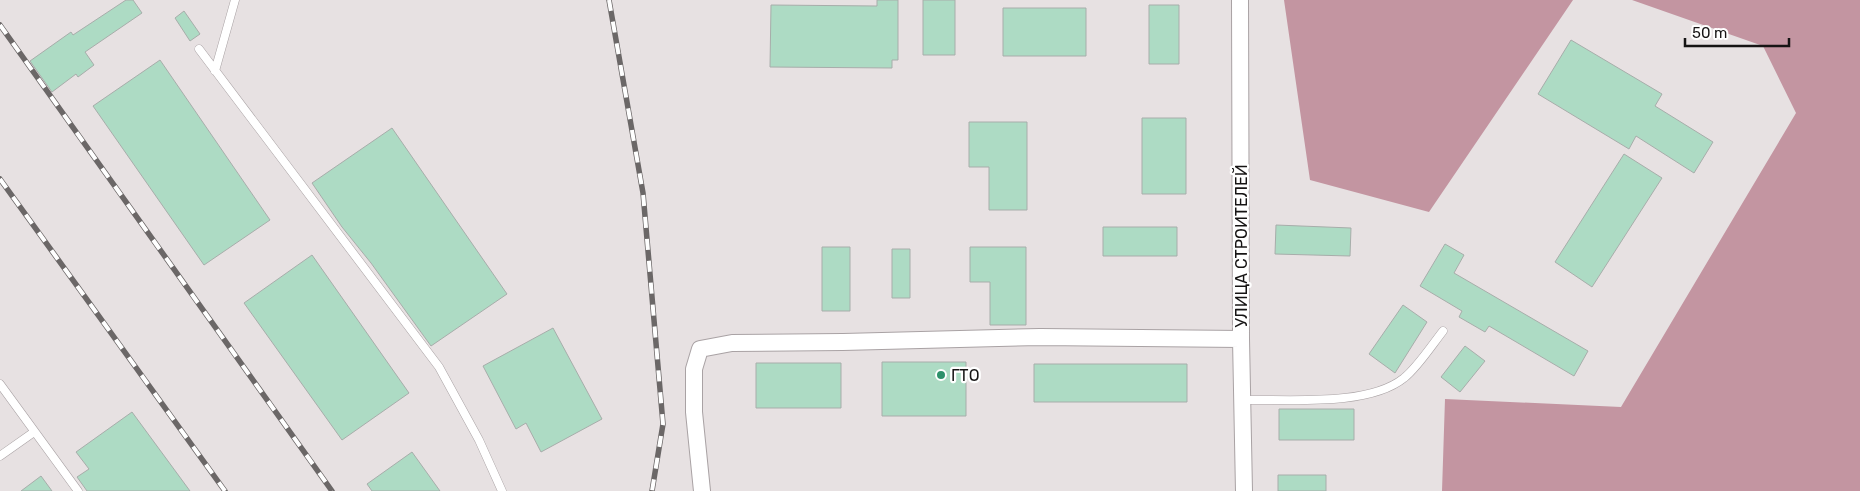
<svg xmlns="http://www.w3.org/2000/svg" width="1860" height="491" font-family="Rubik,sans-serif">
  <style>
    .forest { fill: #c395a1 }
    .building { fill: #addbc4; stroke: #a7adaa }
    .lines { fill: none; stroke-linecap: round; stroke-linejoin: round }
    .service-casing { stroke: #a9a2a4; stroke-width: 9 }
    .minor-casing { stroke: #a9a2a4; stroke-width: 18 }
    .service { stroke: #fff; stroke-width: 8 }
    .minor { stroke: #fff; stroke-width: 16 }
    .rail-casing { stroke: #6b6767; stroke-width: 5.5 }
    .rail { stroke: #fff; stroke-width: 4; stroke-dasharray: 11; stroke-linecap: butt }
    .poi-dot { fill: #2e916b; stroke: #fff; stroke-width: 2 }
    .labels { text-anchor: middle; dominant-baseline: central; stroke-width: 4.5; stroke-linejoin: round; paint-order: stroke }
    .street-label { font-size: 16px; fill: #161414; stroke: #fff }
    .poi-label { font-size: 16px; fill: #161414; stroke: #fff; text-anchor: start }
  </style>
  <rect width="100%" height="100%" fill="#e7e1e2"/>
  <path class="forest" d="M1284,0H1573L1429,212L1310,180Z
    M1632,0H1860V491H1442L1445,399L1621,407L1796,113L1763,46Z"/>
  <path class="building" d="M126,0H133L142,13L85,52L94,65L78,77L76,74L52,92L30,61L71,32L73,35Z
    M877,0H898V60H892V68L770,67L771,5L877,6Z
    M923,0H955V55H923Z
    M1149,5H1179V64H1149Z
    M1003,8H1086V56H1003Z
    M184,11L200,34L190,41L175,18Z
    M1571,40L1662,94L1655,106L1713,142L1694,173L1636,136L1629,149L1538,94Z
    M160,60L270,220L204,265L93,106Z
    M1142,118H1186V194H1142Z
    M969,122H1027V210H989V167H969Z
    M392,128L507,294L431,346L371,263L342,227L312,183Z
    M1624,154L1662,178L1592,287L1555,262Z
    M1276,225L1351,228L1350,256L1275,254Z
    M1103,227H1177V256H1103Z
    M1445,244L1464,255L1454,273L1588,351L1574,376L1489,326L1485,332L1459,317L1462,311L1420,286Z
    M822,247H850V311H822Z
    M970,247H1026V325H990V282H970Z
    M892,249H910V298H892Z
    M312,255L409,393L342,440L244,303Z
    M1403,305L1427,322L1395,373L1369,354Z
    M553,328L602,419L541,452L526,423L516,429L483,366Z
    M1465,346L1485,361L1460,392L1441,377Z
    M882,362H966V416H882Z
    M756,363H841V408H756Z
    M1034,364H1187V402H1034Z
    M1279,409H1354V440H1279Z
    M132,412L190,491H87L77,477L89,469L76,452Z
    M412,452L440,491H372L367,484Z
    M1278,475H1326V491H1278Z
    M41,476L52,491H21Z"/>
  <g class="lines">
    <g class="service-casing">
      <path id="service" d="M199,49L439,367L479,440L502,491
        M215,71L235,0
        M0,384L78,491
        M1243,400C1288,399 1368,407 1404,378C1417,368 1432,345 1443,331
        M0,456L34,432"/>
    </g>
    <g class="minor-casing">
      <path id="minor" d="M1240,0L1241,339L1244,491
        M702,491L694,412V369L700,349L732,343L843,342L1040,337L1241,339"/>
    </g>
    <use href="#service" class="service"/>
    <use href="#minor" class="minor"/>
    <g class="rail-casing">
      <path id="rail" d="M609,0L643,193L663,424L652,491
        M0,25L332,491
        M0,179L225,491"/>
    </g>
    <use href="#rail" class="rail"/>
  </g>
  <circle class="poi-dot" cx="941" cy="375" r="5"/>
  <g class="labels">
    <g class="street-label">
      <text transform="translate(1241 246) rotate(-90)">УЛИЦА СТРОИТЕЛЕЙ</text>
    </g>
    <g class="poi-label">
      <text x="951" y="375">ГТО</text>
    </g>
  </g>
  <path d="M1685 38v8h104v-8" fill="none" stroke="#161414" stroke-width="2.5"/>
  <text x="1692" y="38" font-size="15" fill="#161414" stroke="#ffffff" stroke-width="4" paint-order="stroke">50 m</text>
</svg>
